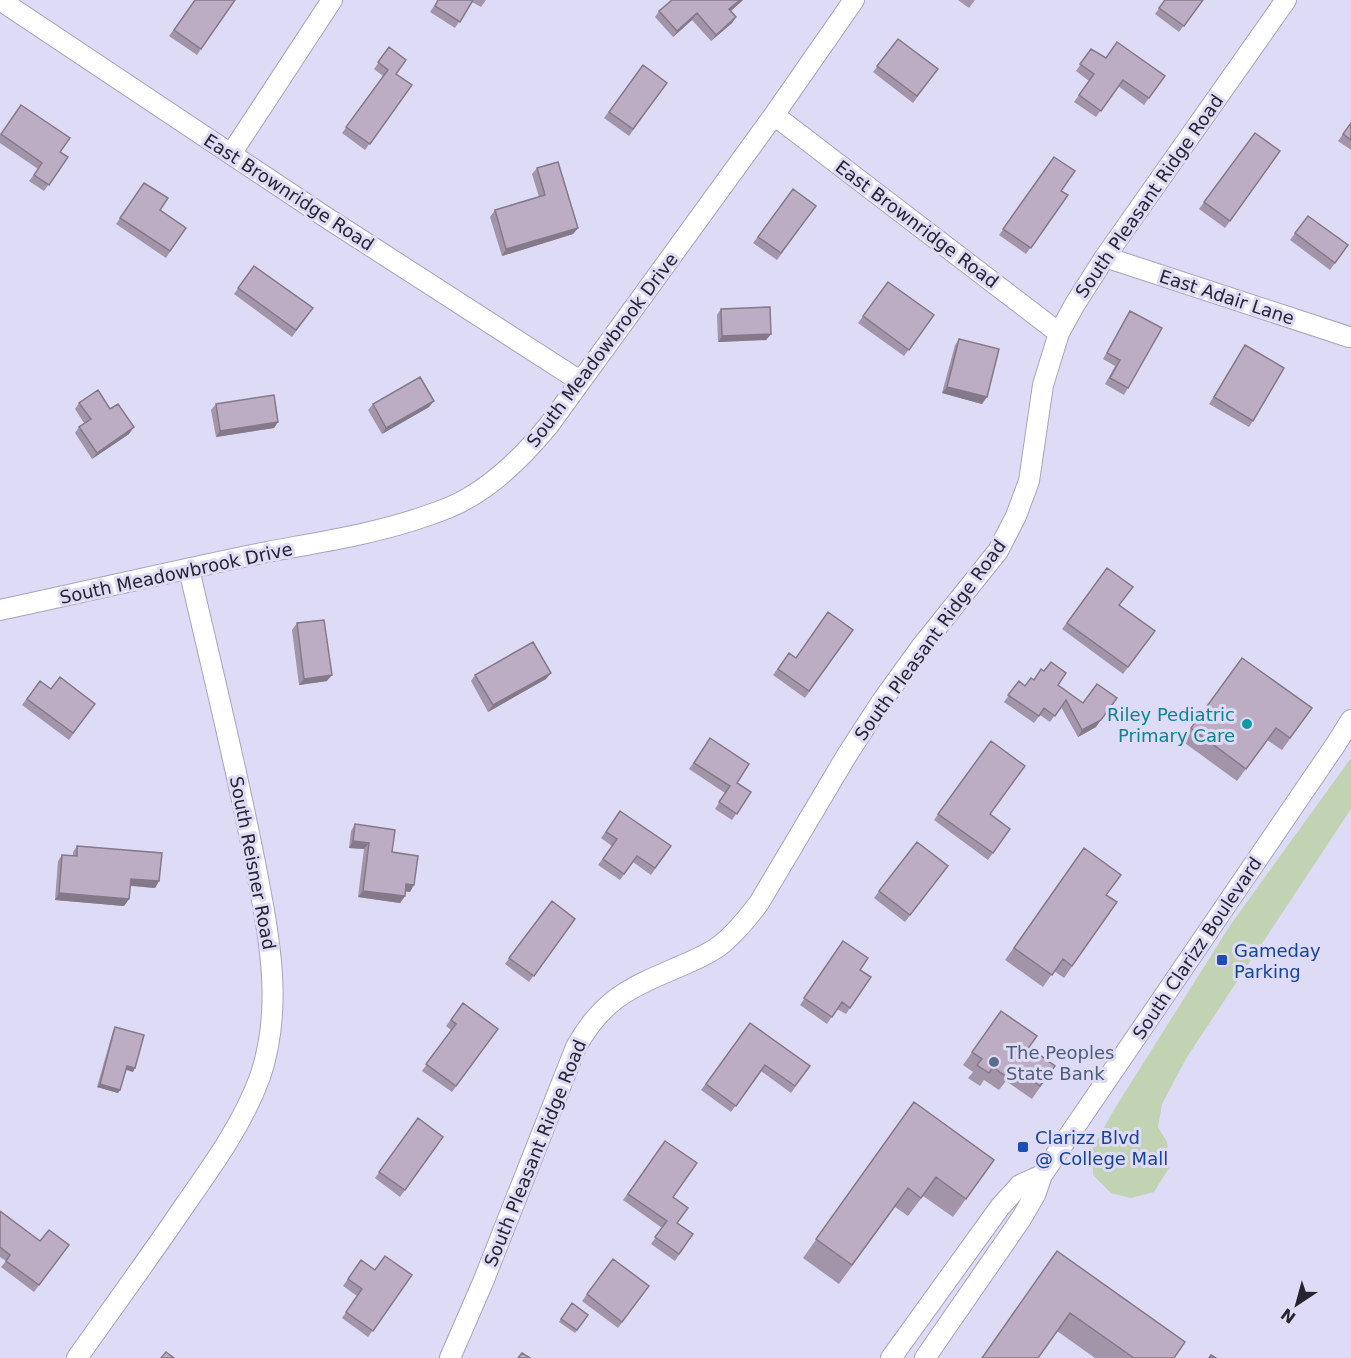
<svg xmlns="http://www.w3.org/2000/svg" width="1351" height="1358" font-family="'DejaVu Sans',sans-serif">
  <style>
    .green { fill: #c2d3b4 }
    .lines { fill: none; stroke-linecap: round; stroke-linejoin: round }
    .minor-casing { stroke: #a6a3bd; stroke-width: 22 }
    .minor { stroke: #fff; stroke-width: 20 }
    .wall { fill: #a395a9 }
    .shaded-wall { fill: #847989 }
    .building { fill: #bdadc4; stroke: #847989; stroke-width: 1.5 }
    .culture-dot { fill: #0f9aa8; stroke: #dedbf6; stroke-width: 2 }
    .transit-dot { fill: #1a4fb4; stroke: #dedbf6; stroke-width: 2 }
    .service-dot { fill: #5c6f8a; stroke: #dedbf6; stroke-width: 2 }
    .labels { text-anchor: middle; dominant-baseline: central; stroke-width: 6; stroke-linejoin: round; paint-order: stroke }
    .street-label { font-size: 18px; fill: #26242e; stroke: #dedbf6 }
    .culture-label { font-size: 18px; fill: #0d838f; stroke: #dedbf6; text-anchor: end }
    .transit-label { font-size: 18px; fill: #164399; stroke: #dedbf6; text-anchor: start }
    .service-label { font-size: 18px; fill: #4e5e75; stroke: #dedbf6; text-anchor: start }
  </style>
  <rect width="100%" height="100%" fill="#dedbf6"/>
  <path class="green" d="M1351,758V809L1187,1057L1162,1104L1158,1127L1167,1142L1169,1168L1154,1192L1131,1198L1111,1193L1093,1175V1147L1115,1108L1231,924Z"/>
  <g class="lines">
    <g class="minor-casing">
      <path id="minor" d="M0,0L324,216L580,381
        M774,115L1059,333
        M231,154L332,0
        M1105,257L1349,337
        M0,610C89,591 178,570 267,552C320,542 375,534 426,516C441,511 455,506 468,498C500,480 526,453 549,425L774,115L854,0
        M77,1358C114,1306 151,1255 187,1202C215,1162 243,1123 260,1077C281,1015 272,951 260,889C254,856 247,823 240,791C224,717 206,643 189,569
        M450,1358L483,1282L576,1047C602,1000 629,988 676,968C690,962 705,956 718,947C734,935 747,919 759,903L847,755L882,701L921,647L998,551L1016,516L1029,481L1043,385L1059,333L1075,304L1105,257L1286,0
        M891,1358L1000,1207L1020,1185L1042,1175
        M925,1358L1021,1219L1035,1195L1042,1175L1336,744L1351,720"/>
    </g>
    <use href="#minor" class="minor"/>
  </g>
  <path class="wall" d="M195,0L201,49L197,55L169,36Z
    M438,0H486L481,7L472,2L455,28L430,12Z
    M672,0H743L731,11L736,17L732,23L711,41L692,20L673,37L655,17L659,11Z
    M958,0H975L969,8Z
    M1165,0H1203L1179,32L1155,14Z
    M898,39L938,69L913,103L873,72Z
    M389,47L396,74L412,85L365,150L342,133L383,76L374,69Z
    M1091,49L1106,58L1165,76L1144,105L1118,86L1096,117L1074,102L1089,81L1076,71Z
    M643,65L667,83L629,136L604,118Z
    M21,105L60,152L68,157L44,191L29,181L38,169L0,143V135Z
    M1351,123V150L1338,141Z
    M1255,133L1280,151L1225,228L1199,209Z
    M1054,157L1061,191L1068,195L1026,254L999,235Z
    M537,168L578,228L573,234L502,256L490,217L495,210L539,197L532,174Z
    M144,183L160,210L186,228L166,258L116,224Z
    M793,189L816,206L777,260L753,243Z
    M1308,216L1348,245L1330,270L1290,240Z
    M254,266L313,308L292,337L234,294Z
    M888,282L934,315L904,356L858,323Z
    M721,309L771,334L766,340L718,342L717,315Z
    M1130,311L1128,388L1124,395L1105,384L1115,366L1103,359L1126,317Z
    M959,339L982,404L942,393L955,345Z
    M1245,345L1253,421L1249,427L1209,404Z
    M79,403L110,409L129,434L92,459L75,433L79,427L84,423L75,409Z
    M216,404L278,422L274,428L216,437L211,410Z
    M373,404L429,407L382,434L368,410Z
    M1107,568L1119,605L1155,631L1123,674L1062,629Z
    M297,623L327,681L299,685L292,630Z
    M853,630L805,698L773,675L789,653L796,658Z
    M1242,658L1312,708L1282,750L1267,740L1237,781L1182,741Z
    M475,675L546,679L488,712L471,681Z
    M1034,680L1058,685L1096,727L1078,737L1061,707L1050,722L1040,715L1034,723L1004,702L1019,681L1025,686Z
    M40,681L51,689L95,704L69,740L22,705Z
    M710,738L737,783L751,792L732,820L715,809L725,793L689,769Z
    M991,741L990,814L1010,829L988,860L934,820Z
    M620,811L671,846L651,875L633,862L620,880L598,865L612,846L601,838Z
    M355,824L392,852L410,892L405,891V896L400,903L358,897L364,849L349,848L351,831Z
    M77,846L159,881L155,888L130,886L129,899L124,906L55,900L58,861L62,855H73V852Z
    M1084,848L1106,895L1117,902L1064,978L1054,971L1043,987L1005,960Z
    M948,866L905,922L874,898L879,891Z
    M552,901L575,919L529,982L505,964Z
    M843,941L860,970L871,977L846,1014L837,1009L827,1024L800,1005Z
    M463,1003L498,1029L452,1092L422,1071L451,1030L446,1026Z
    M1001,1011L1029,1047L1055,1066L1032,1099L1006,1081L999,1090L984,1080L980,1086L968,1078L973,1072L963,1065Z
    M750,1023L810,1066L791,1093L761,1071L731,1112L701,1090Z
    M115,1027L133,1072L126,1070L118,1093L97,1087L113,1031Z
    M914,1102L994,1160L953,1217L923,1196L908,1216L895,1207L839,1284L803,1258Z
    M418,1118L443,1137L400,1197L375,1178Z
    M665,1141L677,1223L693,1234L675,1261L651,1244L662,1228L623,1200Z
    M0,1211L40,1241L69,1245L34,1292L1,1267L6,1261L0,1257Z
    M1057,1251L1174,1358H1095L1057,1331Z
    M613,1259L649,1286L618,1328L582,1301Z
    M361,1260L375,1270L412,1275L368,1337L342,1318L357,1296L343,1286Z
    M572,1303L588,1315L575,1333L559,1322Z"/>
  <path class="shaded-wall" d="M740,0H743L725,16L729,9Z
    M697,13L692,20L673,37L677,31Z
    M736,17L732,23L711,41L716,35Z
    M578,228L573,234L502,256L506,249Z
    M771,334L766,340L718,342L722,336Z
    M947,387L987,397L982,404L942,393Z
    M434,401L429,407L382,434L386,428Z
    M278,422L274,428L216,437L220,431Z
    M134,427L129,434L92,459L97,453Z
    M551,673L546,679L488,712L493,705Z
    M332,675L327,681L299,685L304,679Z
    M1117,698L1096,727L1078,737L1082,730Z
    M353,841L369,843L364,849L349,848Z
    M131,879L159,881L155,888L126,885Z
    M406,884L414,885L410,892L402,891Z
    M363,891L405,896L400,903L358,897Z
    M59,893L129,899L124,906L55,900Z
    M127,1066L135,1068L133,1072L125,1069Z
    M100,1084L120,1090L118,1093L97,1087Z"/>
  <path class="building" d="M195,0H235L201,49L174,30Z
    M438,0H473L460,22L435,6Z
    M672,0H740L729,9L736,17L716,35L697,13L677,31L659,11Z
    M1165,0H1203L1184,26L1159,8Z
    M898,39L938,69L917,96L877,66Z
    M1117,42L1165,76L1149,98L1123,80L1101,111L1079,95L1094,74L1080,64L1091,49L1106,58Z
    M389,47L406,60L396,74L412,85L370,144L346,127L388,70L378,62Z
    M643,65L667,83L633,129L609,112Z
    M21,105L70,138L60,152L68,157L49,185L34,175L42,163L1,134Z
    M1351,123V140L1343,134Z
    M1255,133L1280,151L1230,221L1204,202Z
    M1054,157L1075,171L1061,191L1068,195L1031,248L1003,229Z
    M558,162L578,228L506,249L495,210L545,195L537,168Z
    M144,183L168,198L160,210L186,228L170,251L120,218Z
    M793,189L816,206L781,253L758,237Z
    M1308,216L1348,245L1335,263L1295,233Z
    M254,266L313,308L296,330L238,288Z
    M888,282L934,315L909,350L863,316Z
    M770,307L771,334L722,336L721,309Z
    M1130,311L1162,328L1128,388L1110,378L1120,360L1107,353Z
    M959,339L999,349L987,397L947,387Z
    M1245,345L1284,368L1253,421L1214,397Z
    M420,377L434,401L386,428L373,404Z
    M98,390L110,409L118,404L134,427L97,453L79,427L91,419L79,403Z
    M274,395L278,422L220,431L216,404Z
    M1107,568L1133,587L1119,605L1155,631L1128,667L1067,623Z
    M828,612L853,630L809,691L778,669L789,653L796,658Z
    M324,620L332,675L304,679L297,623Z
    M533,642L551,673L493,705L475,675Z
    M1242,658L1312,708L1290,738L1276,728L1246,769L1191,728Z
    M1051,662L1066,673L1058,685L1083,703L1097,684L1117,698L1101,720L1082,730L1066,700L1055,716L1044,708L1039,716L1008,695L1019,681L1025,686L1031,678L1034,680L1041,669L1044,671Z
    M60,677L95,704L73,733L27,699L40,681L51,689Z
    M710,738L749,764L737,783L751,792L737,814L719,802L730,786L694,763Z
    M991,741L1025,766L990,814L1010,829L993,853L938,814Z
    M620,811L671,846L655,868L637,856L624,874L603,859L617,839L606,832Z
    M355,824L395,830L392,852L418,856L414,885L406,884L405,896L363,891L369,843L353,841Z
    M917,842L948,866L910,915L879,891Z
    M77,846L162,853L159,881L131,879L129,899L59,893L62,855L77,856Z
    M1084,848L1121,875L1106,895L1117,902L1072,966L1063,959L1052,975L1014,948Z
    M552,901L575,919L534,976L509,958Z
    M843,941L868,958L860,970L871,977L850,1008L842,1002L832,1017L804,998Z
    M463,1003L498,1029L456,1086L426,1064L456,1024L451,1020Z
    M1001,1011L1037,1036L1029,1047L1055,1066L1040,1086L1015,1068L1008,1078L993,1067L989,1073L977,1065L982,1059L972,1052Z
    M750,1023L810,1066L795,1086L765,1065L736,1106L706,1084Z
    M115,1027L144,1035L135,1068L127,1066L120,1090L100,1084Z
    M914,1102L994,1160L966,1199L936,1177L921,1198L908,1188L852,1265L816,1239Z
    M418,1118L443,1137L405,1190L379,1172Z
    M665,1141L697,1163L673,1197L688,1208L677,1223L693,1234L679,1254L655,1237L667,1221L628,1194Z
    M0,1211L40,1241L49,1230L69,1245L39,1285L6,1261L10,1255L0,1247Z
    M1057,1251L1185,1342L1174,1358H1134L1070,1313L1038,1358H982Z
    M385,1256L412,1275L373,1331L346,1312L362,1289L348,1279L361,1260L375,1270Z
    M613,1259L649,1286L622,1322L587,1294Z
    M572,1303L588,1315L577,1330L561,1319Z
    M166,1352L174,1358H161Z
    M522,1353L530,1358H518Z
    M1211,1355L1216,1358H1209Z"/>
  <circle class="culture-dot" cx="1247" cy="724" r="6"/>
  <g class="transit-dot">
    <rect x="1216" y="954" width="12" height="12" rx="3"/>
    <rect x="1017" y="1141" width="12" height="12" rx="3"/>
  </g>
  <circle class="service-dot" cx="994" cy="1062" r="6"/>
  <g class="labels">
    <g class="street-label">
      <text transform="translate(289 192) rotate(33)">East Brownridge Road</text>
      <text transform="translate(1149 196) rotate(-55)">South Pleasant Ridge Road</text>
      <text transform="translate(917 224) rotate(37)">East Brownridge Road</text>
      <text transform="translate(1227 297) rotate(18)">East Adair Lane</text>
      <text transform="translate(602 350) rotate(-53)">South Meadowbrook Drive</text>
      <text transform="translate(176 573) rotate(-12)">South Meadowbrook Drive</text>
      <text transform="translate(930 640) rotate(-54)">South Pleasant Ridge Road</text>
      <text transform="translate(253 863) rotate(79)">South Reisner Road</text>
      <text transform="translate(1197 948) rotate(-56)">South Clarizz Boulevard</text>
      <text transform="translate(535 1153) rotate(-68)">South Pleasant Ridge Road</text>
    </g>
    <g class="culture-label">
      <text x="1235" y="714">Riley Pediatric<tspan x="1235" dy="21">Primary Care</tspan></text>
    </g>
    <g class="transit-label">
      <text x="1234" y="950">Gameday<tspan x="1234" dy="21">Parking</tspan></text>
      <text x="1035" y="1137">Clarizz Blvd<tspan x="1035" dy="21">@ College Mall</tspan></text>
    </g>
    <g class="service-label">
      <text x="1006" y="1052">The Peoples<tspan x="1006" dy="21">State Bank</tspan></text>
    </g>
  </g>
  <g transform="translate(1297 1304) rotate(216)" stroke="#dedbf6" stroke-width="4.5" paint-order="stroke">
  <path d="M0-4.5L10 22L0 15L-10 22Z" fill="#26242e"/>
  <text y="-9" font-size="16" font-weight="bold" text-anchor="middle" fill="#26242e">N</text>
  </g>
</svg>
